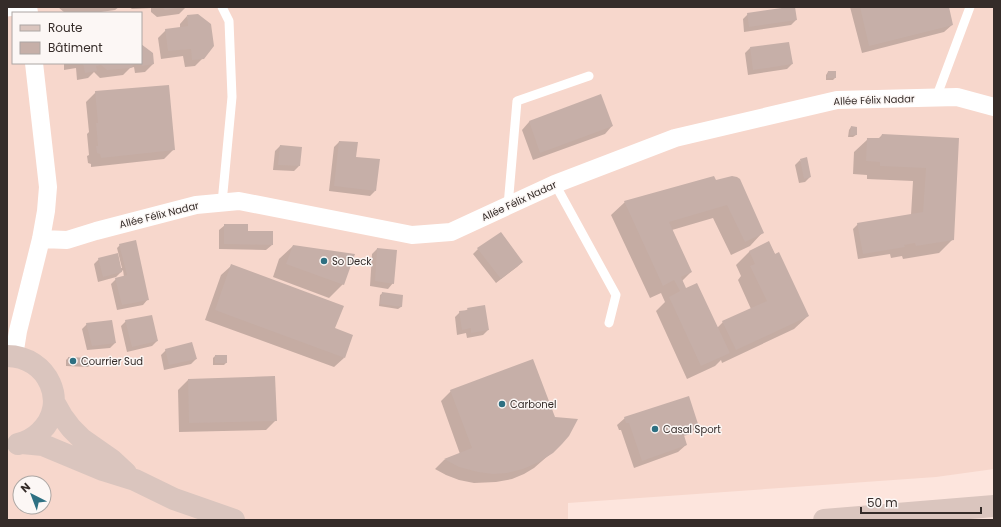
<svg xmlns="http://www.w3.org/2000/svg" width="1001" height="527" font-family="Poppins,sans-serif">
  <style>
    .built { fill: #f7d7cc; fill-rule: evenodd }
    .shadow { fill: #0003 }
    .building { fill: #c6afa8 }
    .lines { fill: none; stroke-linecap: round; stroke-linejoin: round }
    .lane { stroke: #fff; stroke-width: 9 }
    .street { stroke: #fff; stroke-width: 18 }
    .secondary { stroke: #dac5be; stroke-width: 22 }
    .poi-dot { fill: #2e7082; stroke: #fcf7f5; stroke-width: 1.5 }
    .labels { text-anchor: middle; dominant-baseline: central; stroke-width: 3; stroke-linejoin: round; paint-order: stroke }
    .street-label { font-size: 10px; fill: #352c29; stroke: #fcf7f5 }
    .poi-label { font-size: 10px; fill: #352c29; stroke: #fcf7f5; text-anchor: start }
  </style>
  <rect width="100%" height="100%" fill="#fde5dd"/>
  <path class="built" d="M7,7H994V469L936,477L568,503V520H7ZM13,13H141V63H13ZM20,483H44V507H20Z"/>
  <path class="shadow" d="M58,7H119L115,10L94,13H65Z
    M129,7H186L179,14L157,17L151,12V8L132,9Z
    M850,7H947L952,25L944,32L862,53Z
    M748,14L796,20L791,25L744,32L743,19Z
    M187,16L203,58L195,66L185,67L183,56L161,59L158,38L166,30L180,28V24Z
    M141,45L153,64L145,72L135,73L134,67L130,68L123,75L100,78L94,72L88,78L77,80L76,68L64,70V63H141Z
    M750,48L792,64L787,69L748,75L745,53Z
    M828,72L835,78L833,80H826V75Z
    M96,92L174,149L164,159L91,167V164L88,163L87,156L89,155L87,134L89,132L86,102Z
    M529,122L612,126L605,134L533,160L522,130Z
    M851,127L856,135L853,137H848L849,130Z
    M882,135L958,139L953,239L939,253L903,259L902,256L891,258L890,254L858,259L853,229L858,224L911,215L913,181L867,179V175L853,174L854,152L868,139H878Z
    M339,142L355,158L375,191L370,196L329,191L334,147Z
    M280,146L299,166L294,171L273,170L275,151Z
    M800,160L810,177L805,182L799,183L795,165Z
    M715,181L763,232L750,246L731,255L713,218L672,230L691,272L682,281L686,290L717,328L723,322L751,309L738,280L741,276L736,265L749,252L769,243L808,316L794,329L722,363L721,360L715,366L687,379L656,311L665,302L661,293L650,298L611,215L625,202Z
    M225,225L247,232L272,245L266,250L219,249V230Z
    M501,233L522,262L517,267L496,283L473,254L478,249Z
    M120,245L148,299L143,305L117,310L111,284L116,279L124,277L123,270L116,277L98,282L94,264L99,259L120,268H122L117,248Z
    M293,246L343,284L329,298L273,277L279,259Z
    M377,249L393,283L388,289L370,286L372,254Z
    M231,266L334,329L344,358L334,367L205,320L221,275Z
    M383,293L402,296L401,307L398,309L379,306L380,295Z
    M468,309L488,330L483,335L467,338L466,333L457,335L455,317L460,312L465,311Z
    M126,321L157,341L152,346L127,352L121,326Z
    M87,324L115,343L110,348L87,350L82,329Z
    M166,350L196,359L191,364L164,370L161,355Z
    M215,356H226V363L224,365H213V358Z
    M68,358L89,359L90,365L88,367L66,366V360Z
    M188,380L276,420L266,430L179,432L178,390Z
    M451,391L554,418L550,454L534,468L524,474L512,479L496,482L474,483L459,480L446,475L435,469L444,460L460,454L441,401Z
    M625,418L698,426L691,434L683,436L686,445L678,452L634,468L621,430H619L617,425Z"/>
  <path class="building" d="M162,7H178V8L165,10Z
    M789,7H795L797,20L749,27L747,13Z
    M860,7H949L953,25L869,46Z
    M198,14L211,24L214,46L204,59L192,60L191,49L168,51L165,29L188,26L187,15Z
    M789,42L793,64L753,70L750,47Z
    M141,44L153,53L154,64L142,66L141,60Z
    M83,63H135L131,68L107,70L101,65L96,66L97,71L85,73Z
    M828,71H836V78H827Z
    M169,85L175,150L101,158L100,154L97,153L96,146H98L96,123H98L95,91Z
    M601,94L613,126L540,153L529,121Z
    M851,126L857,127V135H850Z
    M882,134L959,138L954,240L916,246L915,243L904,245L905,247L863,254L857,223L923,212L926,168L880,166V162L866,161L867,138H881Z
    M339,141L358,142L356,157L380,159L376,191L334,186Z
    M280,145L302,147L300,166L278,165Z
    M807,157L811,177L804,179L800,159Z
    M714,176L716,180L732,176L737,177L740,179L764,233L745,242L727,205L669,222L692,272L681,277L686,288L697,283L730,353L701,366L669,297L680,291L674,280L663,286L624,201Z
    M224,224H248V231H273V245L224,244Z
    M501,232L523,262L501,279L477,248Z
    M136,240L149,300L122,305L115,278L127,275L119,244Z
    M769,241L775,254L779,252L809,316L736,350L722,321L767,301L750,266L755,264L749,251Z
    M293,245L355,254L344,285L286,264Z
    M377,248L397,250L394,284L375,281Z
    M118,253L122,272L103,277L98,258Z
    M231,264L344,306L335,328L353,335L345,358L215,310Z
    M382,292L403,295L402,307L380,304Z
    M485,305L489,330L471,333V328L462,330L459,311L468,310L467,308Z
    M152,315L158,341L132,347L125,320Z
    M112,320L116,343L92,346L86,323Z
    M192,342L197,359L169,365L165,349Z
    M215,355H227V363H215Z
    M68,357L90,358L91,365L68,364Z
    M533,359L555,417L578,419L569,436L562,444L553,453L539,462L523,469L507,473L493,474L478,472L459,467L444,459L472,448L450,390Z
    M275,376L277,421L189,423L188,379Z
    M689,396L699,427L683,432L687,445L642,461L629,423H626L624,417Z"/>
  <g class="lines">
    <path class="lane" d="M7,12L29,9
      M936,98L970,7
      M555,184L616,295L609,323
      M222,203L232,97L229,21L222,7
      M508,206L517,101L589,76"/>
    <path class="street" d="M28,7L29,13
      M41,239L67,240L96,231L196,205L239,201L412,235L451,232L555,184L675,138L837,100L957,97L994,107
      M14,356L18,331L41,239L46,211L48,187L34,63"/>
    <path class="secondary" d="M7,356C48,356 70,404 40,432C34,438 26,442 18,444
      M54,402L62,416L71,428L82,439L112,460L126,473
      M22,443L43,445L103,470L135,480L174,499L234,520
      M824,520L994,506"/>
  </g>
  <g class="poi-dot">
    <circle cx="324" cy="261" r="4"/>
    <circle cx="73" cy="361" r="4"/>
    <circle cx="502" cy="404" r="4"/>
    <circle cx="655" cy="429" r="4"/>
  </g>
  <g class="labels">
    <g class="street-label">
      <text transform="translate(874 100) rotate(-2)">Allée Félix Nadar</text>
      <text transform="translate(519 201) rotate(-25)">Allée Félix Nadar</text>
      <text transform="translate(159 215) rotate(-14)">Allée Félix Nadar</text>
    </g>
    <g class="poi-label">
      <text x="332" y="261">So Deck</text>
      <text x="81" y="361">Courrier Sud</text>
      <text x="510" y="404">Carbonel</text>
      <text x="663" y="429">Casal Sport</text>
    </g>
  </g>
  <rect width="1001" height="527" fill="none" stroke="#352c29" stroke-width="16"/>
  <rect x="12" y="12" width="130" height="52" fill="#fcf7f5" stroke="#aca6a3"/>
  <rect x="20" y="25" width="20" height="6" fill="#dac5be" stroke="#aca6a3"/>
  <text x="48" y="32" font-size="12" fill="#352c29">Route</text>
  <rect x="20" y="42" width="20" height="12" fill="#c6afa8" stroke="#aca6a3"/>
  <text x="48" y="52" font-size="12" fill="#352c29">Bâtiment</text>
  <g transform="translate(32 495) rotate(318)"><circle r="19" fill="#fcf7f5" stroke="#aca6a3"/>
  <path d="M0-3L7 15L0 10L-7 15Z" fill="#2e7082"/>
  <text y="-6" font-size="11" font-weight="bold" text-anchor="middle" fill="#352c29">N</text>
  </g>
  <path d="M861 507v6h120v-6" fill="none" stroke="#352c29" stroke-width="2"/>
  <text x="867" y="507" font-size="12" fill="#352c29" stroke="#fcf7f5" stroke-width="3" paint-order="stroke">50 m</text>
</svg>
